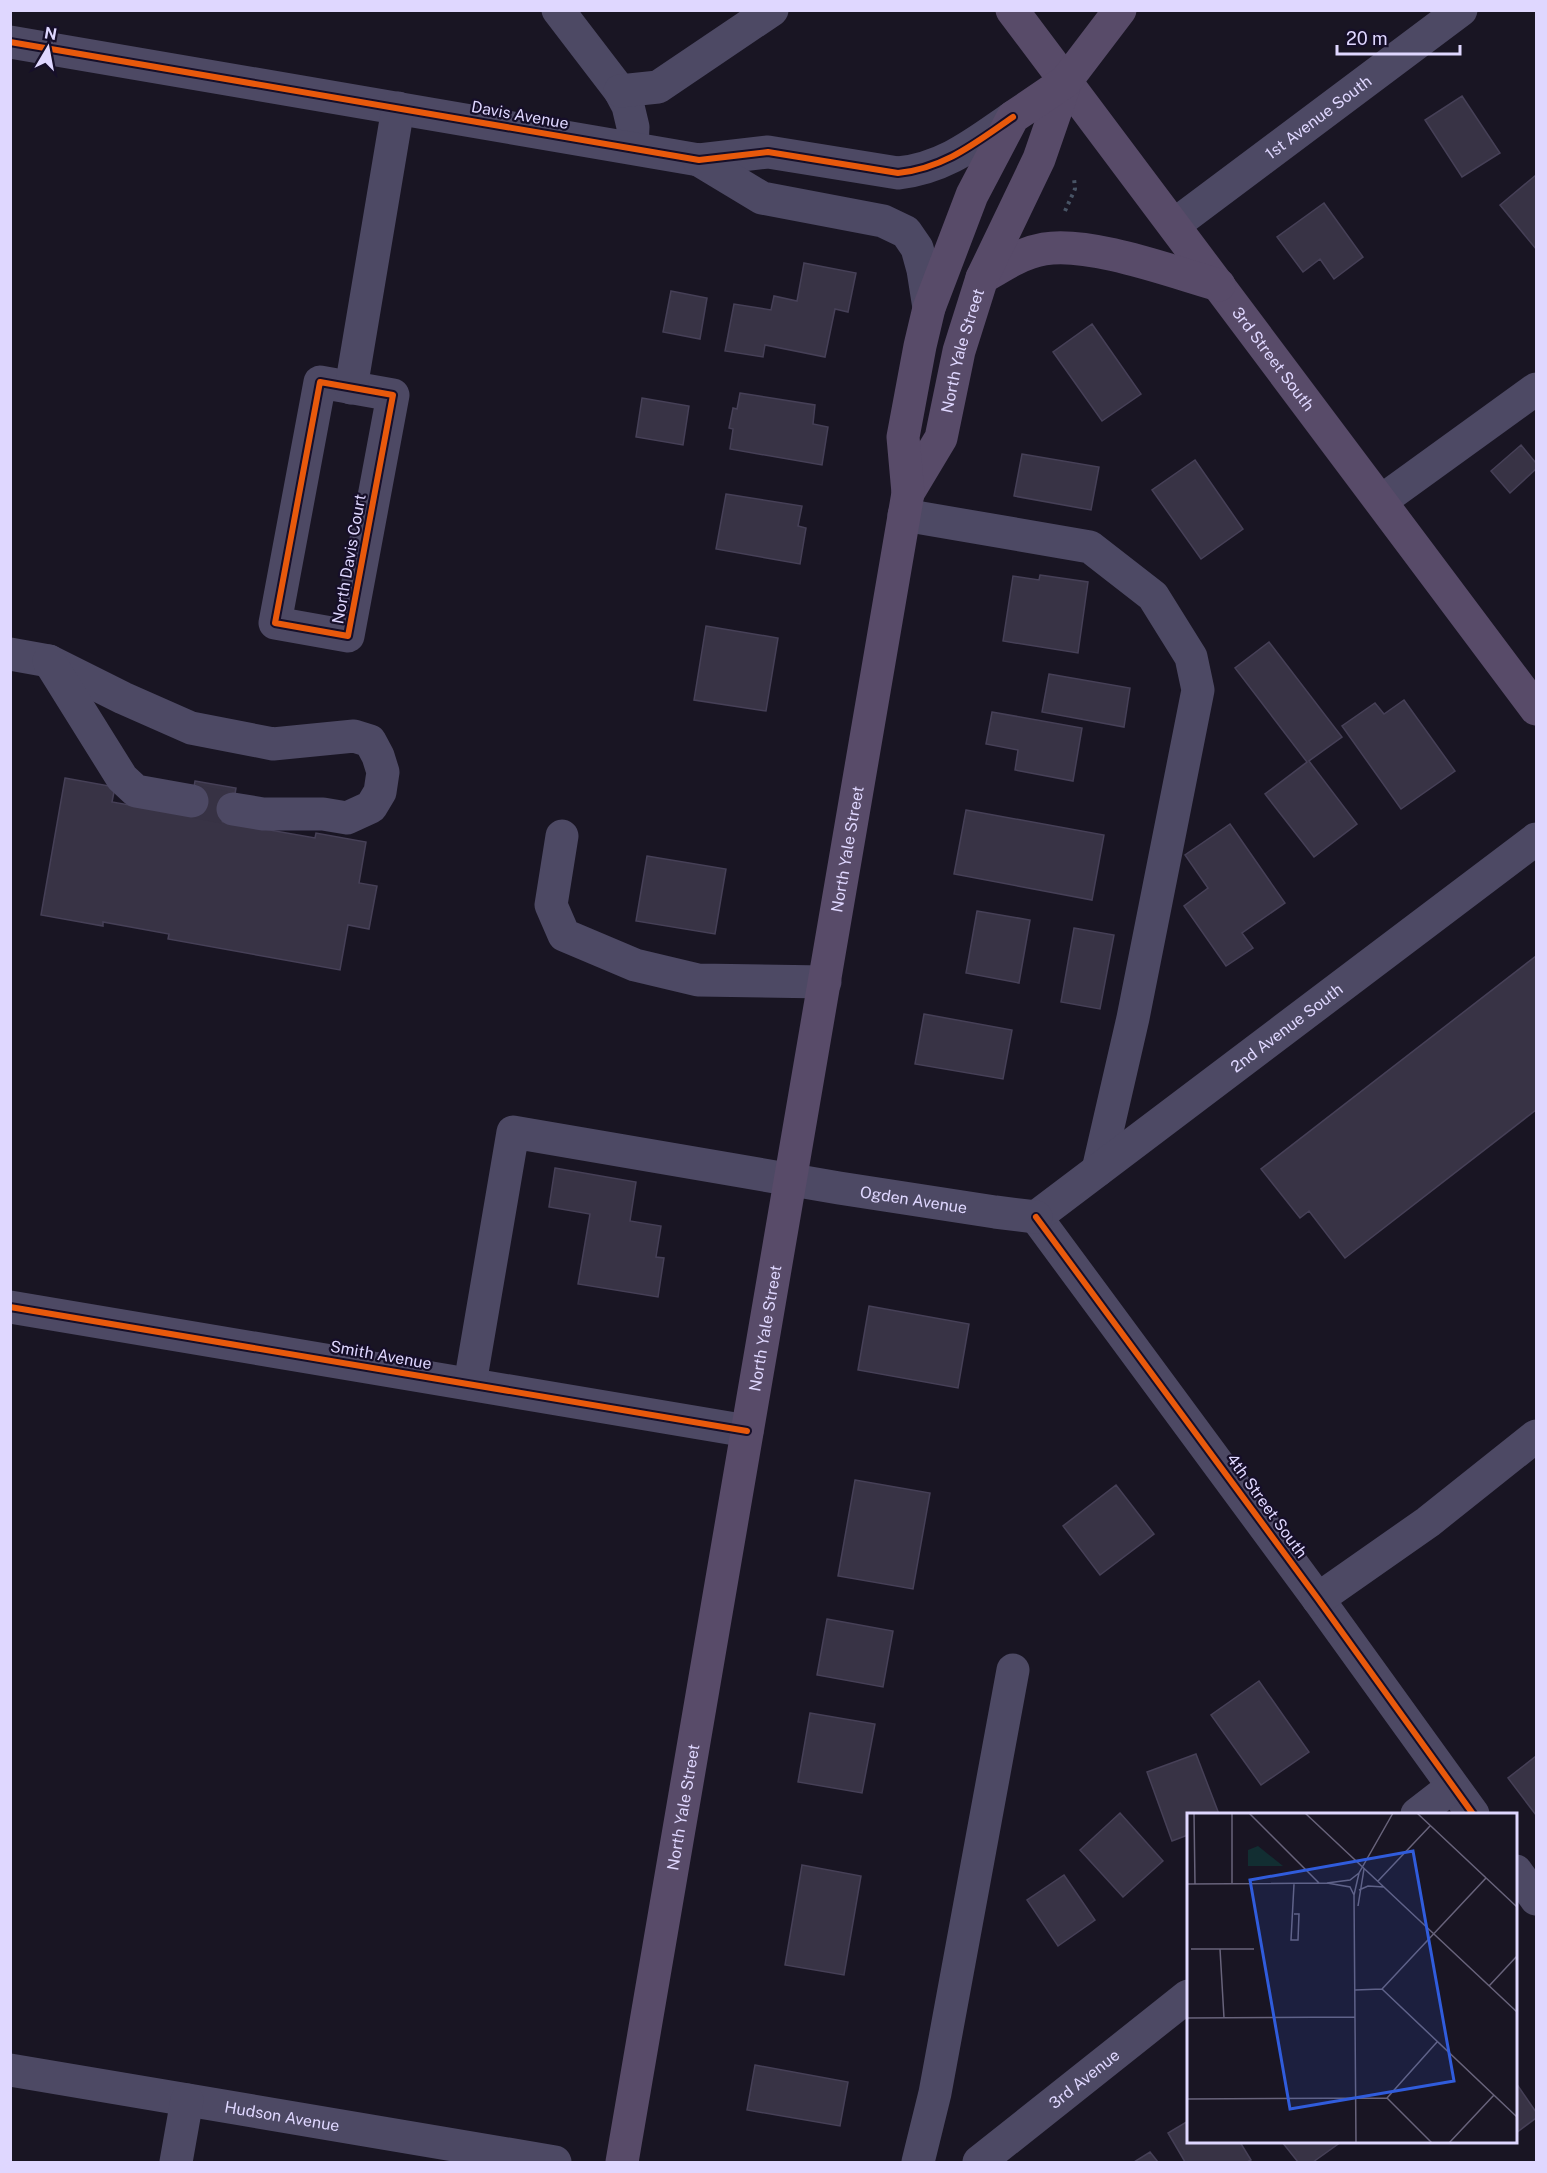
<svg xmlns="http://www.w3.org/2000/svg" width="1547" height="2173" font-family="'Public Sans',sans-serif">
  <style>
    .building { fill: #383345; stroke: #464057; stroke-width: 1.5 }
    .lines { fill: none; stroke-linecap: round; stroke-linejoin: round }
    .minor-tunnel { stroke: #373244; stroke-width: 33; stroke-dasharray: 33 16; stroke-linecap: butt }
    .path { stroke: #485465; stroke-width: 4; stroke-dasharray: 3 4.5; stroke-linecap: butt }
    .minor { stroke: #4d4964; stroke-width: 33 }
    .major { stroke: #584b69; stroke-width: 33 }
    .cycleway-casing { stroke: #160f29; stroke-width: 10 }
    .cycleway { stroke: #e8590c; stroke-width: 6 }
    .labels { text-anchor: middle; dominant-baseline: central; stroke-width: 4.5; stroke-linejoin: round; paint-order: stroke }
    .street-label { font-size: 16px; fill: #dfd7ff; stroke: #160f29 }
    .inset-road { fill: none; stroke: #68637b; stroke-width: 1.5 }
    .view { fill: #305cdc; fill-opacity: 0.15; stroke: #305cdc; stroke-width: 3 }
    .inset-edge { fill: none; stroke: #dfd7ff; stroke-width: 3 }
  </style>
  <rect width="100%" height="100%" fill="#191523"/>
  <path class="building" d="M1462,96L1500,153L1462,177L1425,120Z
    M1536,175V249L1500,205Z
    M1324,203L1363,257L1334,279L1320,259L1303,272L1277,237Z
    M804,263L856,273L848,312L835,309L825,357L765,345L763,357L725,351L734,304L771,310L774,296L797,301Z
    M671,291L707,298L700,339L663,332Z
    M1092,324L1141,394L1102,421L1053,352Z
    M740,393L815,405L813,424L828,427L822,465L730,449L733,429L729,428L733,408L737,409Z
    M642,398L689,406L683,445L636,437Z
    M1521,445L1536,463V469L1510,493L1491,471Z
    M1022,454L1099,467L1091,510L1014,496Z
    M1195,460L1243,529L1201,559L1152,490Z
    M726,494L802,506L798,526L806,528L800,564L716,549Z
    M1040,575L1088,582L1078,653L1003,641L1013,576L1039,580Z
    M706,626L778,638L766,711L694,700Z
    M1269,642L1342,737L1309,761L1357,824L1314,857L1265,794L1307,762L1235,668Z
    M1049,674L1130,688L1124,727L1042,712Z
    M1404,700L1455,771L1401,809L1342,726L1375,703L1384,714Z
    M992,712L1082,728L1073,781L1015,770L1018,750L986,744Z
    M65,778L115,787L112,802L315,838L316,833L366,842L359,883L377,886L369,929L348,925L340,970L168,939L169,934L103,922V926L41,915Z
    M195,781L236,788L230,823L189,816Z
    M966,810L1104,835L1092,900L954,874Z
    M1230,824L1285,903L1242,933L1253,948L1226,966L1184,906L1208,888L1185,855Z
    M647,856L726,869L715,934L636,921Z
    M977,911L1030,920L1019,983L966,973Z
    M1074,928L1114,935L1100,1009L1061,1002Z
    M1536,956V1110L1345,1258L1309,1211L1300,1218L1261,1169Z
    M924,1014L1012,1030L1003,1079L915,1064Z
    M555,1168L636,1182L630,1221L661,1226L656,1257L664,1258L658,1297L578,1284L590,1214L549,1207Z
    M869,1306L969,1324L958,1388L858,1370Z
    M855,1480L930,1493L913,1589L838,1576Z
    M1116,1485L1154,1534L1100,1575L1063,1526Z
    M827,1619L893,1631L883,1687L817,1675Z
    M1259,1681L1309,1752L1261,1785L1211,1715Z
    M810,1713L875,1724L862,1793L798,1782Z
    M1196,1754L1219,1814H1188V1835L1172,1841L1147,1772Z
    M1536,1756V1815L1508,1778Z
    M1120,1813L1163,1861L1123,1897L1080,1850Z
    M802,1865L861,1876L844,1975L785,1965Z
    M1064,1875L1095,1920L1058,1946L1027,1900Z
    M755,2065L848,2082L840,2126L747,2110Z
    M1516,2083L1536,2112V2118L1516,2133Z
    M1188,2121V2142H1240L1251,2160L1247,2162H1185L1168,2133Z
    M1282,2142H1341L1313,2162H1298Z
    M1150,2152L1158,2162H1134Z"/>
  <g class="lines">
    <path class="minor-tunnel" d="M192,801L233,809"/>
    <path class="path" d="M1065,211L1075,189L1074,178"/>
    <g class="minor">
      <path d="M558,10L620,91L628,106L633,127L632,147"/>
      <path d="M10,42L699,160L768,152L898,173C945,168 975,143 1013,117"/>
      <path d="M620,91L658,87L772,10"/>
      <path d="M699,160L762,198L883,221L906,232L917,248L923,270L929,308"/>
      <path id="s1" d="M1174,225L1461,10"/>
      <path d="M320,382L393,395L348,636L275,623Z"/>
      <path d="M351,388L398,108"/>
      <path d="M1381,501L1536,389"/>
      <path d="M904,515L1090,547L1153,596L1191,657L1198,690L1133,1018L1098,1170"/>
      <path d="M10,654L49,661L123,698L191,728L273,744L354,736L370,741L378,756L383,772L380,792L371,807L347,818L323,814H263L233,809"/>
      <path d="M49,661L122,778L136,791L192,801"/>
      <path d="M562,836L551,905L564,935L635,965L698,980L825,982"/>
      <path d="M1036,1217L1318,1599L1473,1814"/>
      <path id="s2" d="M1036,1217L1536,839"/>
      <path d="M10,1307L747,1431"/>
      <path id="s3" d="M470,1384L513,1132L839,1188L995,1212L1036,1217"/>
      <path d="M1318,1599L1428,1522L1536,1436"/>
      <path d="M1417,1814L1452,1787"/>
      <path d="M1516,1871L1536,1899"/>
      <path id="s4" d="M10,2070L555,2162"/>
      <path d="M176,2162L187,2100"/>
      <path d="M918,2162L935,2093L1013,1670"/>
      <path id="s5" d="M979,2162L1188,1996"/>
    </g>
    <g class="major">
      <path id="s6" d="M1012,10L1536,709"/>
      <path d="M982,278C1002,266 1021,253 1044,249C1090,241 1173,272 1219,285"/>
      <path id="s7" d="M908,493L941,438L959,351L982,278L1039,159L1066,81"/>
      <path id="s8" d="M622,2162L908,493L903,437L920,346L929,308L972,195L1013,117L1066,81L1120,10"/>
    </g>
    <g class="cycleway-casing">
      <path id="cycleway" d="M10,42L699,160L768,152L898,173C945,168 975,143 1013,117
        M320,382L393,395L348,636L275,623Z
        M1036,1217L1318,1599L1473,1814
        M10,1307L747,1431"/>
    </g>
    <use href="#cycleway" class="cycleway"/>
  </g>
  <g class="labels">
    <g class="street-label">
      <text transform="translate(520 115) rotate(10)">Davis Avenue</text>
      <text stroke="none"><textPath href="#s1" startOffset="180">1st Avenue South</textPath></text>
      <text stroke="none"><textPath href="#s7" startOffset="154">North Yale Street</textPath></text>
      <text stroke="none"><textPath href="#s6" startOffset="436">3rd Street South</textPath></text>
      <text transform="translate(349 559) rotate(-80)">North Davis Court</text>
      <text stroke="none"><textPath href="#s8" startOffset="1332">North Yale Street</textPath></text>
      <text stroke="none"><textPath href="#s2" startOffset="314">2nd Avenue South</textPath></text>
      <text stroke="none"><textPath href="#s3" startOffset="662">Ogden Avenue</textPath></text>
      <text stroke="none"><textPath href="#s8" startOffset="846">North Yale Street</textPath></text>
      <text transform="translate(381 1355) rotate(10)">Smith Avenue</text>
      <text transform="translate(1267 1506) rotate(54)">4th Street South</text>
      <text stroke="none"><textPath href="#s8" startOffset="360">North Yale Street</textPath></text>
      <text stroke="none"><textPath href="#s5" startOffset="134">3rd Avenue</textPath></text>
      <text stroke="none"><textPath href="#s4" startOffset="276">Hudson Avenue</textPath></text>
    </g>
  </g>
  <g transform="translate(1187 1813)">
    <rect width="330" height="330" fill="#191523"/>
    <path d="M71,33L96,53H61V37Z" fill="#122e32"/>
    <path class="inset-road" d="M7,0L8,71M45,0V71M62,0L132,70M118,0L330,199M230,0L330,94M191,68L243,13M140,70L163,74L167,82M0,71L140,70L163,67L172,60M107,71L104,127H111L112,101H107M172,77L181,73L197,74M171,93L177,56M4,136H67M33,136L37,205M302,173L330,143M195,176L330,304M195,176L299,65M168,177L195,176M0,205L168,204M200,285L250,229M200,285L245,330M0,286L200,285M169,330L167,82L172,60L206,0M262,330L307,282"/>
    <path class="view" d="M226,38L267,268L103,296L63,67Z"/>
    <rect width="330" height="330" class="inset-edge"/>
  </g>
  <rect width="1547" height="2173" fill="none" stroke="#dfd7ff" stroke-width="24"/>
  <g transform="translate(48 48) rotate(10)" stroke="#160f29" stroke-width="4.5" paint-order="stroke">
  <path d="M0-4.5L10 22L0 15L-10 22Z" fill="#dfd7ff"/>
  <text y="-9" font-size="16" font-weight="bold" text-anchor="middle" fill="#dfd7ff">N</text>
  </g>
  <path d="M1337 45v9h123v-9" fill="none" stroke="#dfd7ff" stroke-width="3"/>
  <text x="1346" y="45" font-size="18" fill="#dfd7ff" stroke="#160f29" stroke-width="4.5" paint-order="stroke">20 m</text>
</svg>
